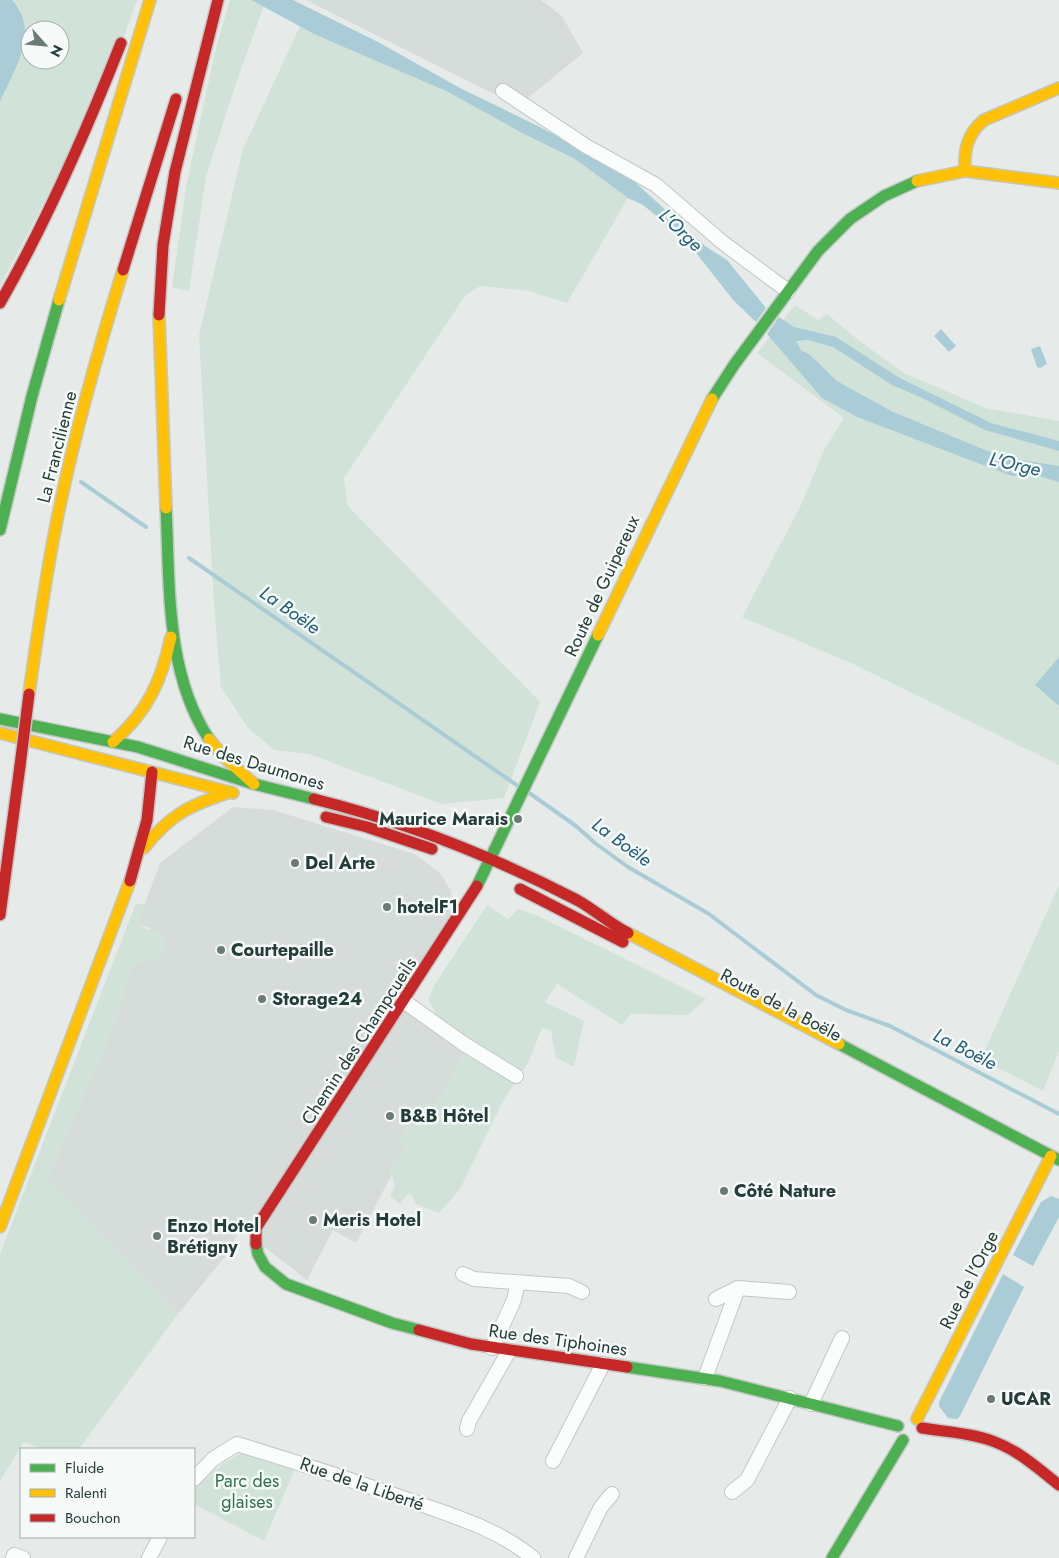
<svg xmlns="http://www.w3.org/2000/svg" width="1059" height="1558" font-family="Jost,sans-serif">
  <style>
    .built { fill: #d5dcd9 }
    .green { fill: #d1e3d8; fill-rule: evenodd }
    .water { fill: #aaccd6 }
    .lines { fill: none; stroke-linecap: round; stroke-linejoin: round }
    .stream { stroke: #aaccd6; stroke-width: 4 }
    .street-casing { stroke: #c3c8c6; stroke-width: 16 }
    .fast-casing { stroke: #c2c8c6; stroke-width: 14 }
    .slow-casing { stroke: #c2c8c6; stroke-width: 14 }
    .jam-casing { stroke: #c2c8c6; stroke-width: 14 }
    .street { stroke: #fbfcfc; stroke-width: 14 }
    .fast { stroke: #4caf50; stroke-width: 11 }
    .slow { stroke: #ffc107; stroke-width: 11 }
    .jam { stroke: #c62828; stroke-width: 11 }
    .jam-bridge-casing { stroke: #c2cac8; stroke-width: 14; stroke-linecap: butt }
    .jam-bridge { stroke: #c62828; stroke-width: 11 }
    .poi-dot { fill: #697a77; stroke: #f5f9f8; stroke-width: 2 }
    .labels { text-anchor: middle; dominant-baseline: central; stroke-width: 5; stroke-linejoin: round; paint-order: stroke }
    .street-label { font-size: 18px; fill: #253d3a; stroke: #f5f9f8 }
    .poi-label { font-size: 18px; font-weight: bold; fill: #253d3a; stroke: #f5f9f8; text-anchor: start }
    .park-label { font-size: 18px; fill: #327251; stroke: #f5f9f8 }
    .water-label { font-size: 19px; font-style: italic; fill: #235f76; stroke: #f5f9f8 }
  </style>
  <rect width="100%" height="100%" fill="#e6ebe9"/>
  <path class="built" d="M306,0H541L562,16L583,53L523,102L502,86L496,95Z
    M233,807L273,810L415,854L440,873L451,891L450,914L406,1002L466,1051L437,1103L424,1120L417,1128L407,1126L400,1138L405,1147L390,1170L392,1174L356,1243L333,1230L307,1280L240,1228L228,1253L178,1314L47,1179L113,1027L132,965L151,928L137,925L160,863Z"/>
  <path class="green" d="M12,0H137L108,81L0,286V102L22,51L21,11ZM30,30H60V60H30Z
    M230,0H266L234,89L206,177L189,291L172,288L186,187L216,48Z
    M300,26L446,91L522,133L575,159L628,198L567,303L529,291L480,286L465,296L344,478L348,506L540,702L504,798L442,804L309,754L274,750L248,728L221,687L214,605L199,335L243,149Z
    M795,305L818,320L827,314L857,339L904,373L986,408L1059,421V657L1035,685L1059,706V765L851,663L742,617L800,507L824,450L844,418L757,353Z
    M1059,885V1051L1043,1091L981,1059Z
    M136,903L145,905L137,925L165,935L166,946L162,956L132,965L113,1027L47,1179L178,1314L79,1449H42L24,1442L0,1481V1254Z
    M487,905L508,919L518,909L536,915L706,999L688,1015L631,1014L622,1025L557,984L545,1002L584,1021L574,1067L556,1058L551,1031L542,1028L529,1061L504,1099L460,1189L439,1213L416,1204L411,1194L406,1196L400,1204L390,1196L395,1185L390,1170L405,1147L400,1138L407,1126L417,1128L424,1121L416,1111L421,1103H437L466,1051L464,1044L469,1038L438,1018L428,1000L435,984Z
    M241,1453L258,1456L295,1469L264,1541L194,1504L195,1488L222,1464Z"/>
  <path class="water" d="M0,0H12C41,31 14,70 0,102Z
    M251,0H293L378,42L460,88L538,126L625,173L705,246L727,260L766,308L756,322L734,301L685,239L643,205L628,198L575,159L522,133L446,91L314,34Z
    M779,317L794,327L836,337L898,377L991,423L1059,441V451L985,430L920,397L892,385L833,347L808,340L796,341L801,350L810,355L837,381L891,411L1002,457L1059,466V482L1039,476H1012L857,417L822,398L767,334Z
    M941,329L956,346L949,352L934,336Z
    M1040,346L1047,364L1040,368L1037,367L1031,349Z
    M1059,657V706L1035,685Z
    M1051,1196L1059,1199V1217L1033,1266L1013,1255L1041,1202Z
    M1003,1274L1024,1287L960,1416L957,1419L948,1418L939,1406V1402Z"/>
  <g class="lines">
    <path class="stream" d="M81,482L146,527
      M189,558L518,786
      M528,792L576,826L595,843L628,867L709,914L816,995L846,1010L890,1026L1059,1114"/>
    <g class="street-casing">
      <path id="street" d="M503,91L586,146L656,185L722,242L788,291
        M405,1002L464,1044L516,1076
        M463,1274L474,1279L569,1286L582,1292
        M716,1299L738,1288
        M492,1348L514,1300L518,1283
        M705,1378L738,1288L789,1292
        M811,1404L842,1338
        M467,1429L469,1421L509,1351
        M553,1461L603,1364
        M194,1479L213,1459L237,1444C296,1462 355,1481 414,1502C456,1517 498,1529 533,1558
        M732,1492L747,1480L790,1398
        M13,1558L14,1555L23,1558
        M149,1558L160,1537
        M576,1558L601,1507L612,1494"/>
    </g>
    <g class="fast-casing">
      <path id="fast" d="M712,399L734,365L818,251L850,219L884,196L917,181
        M166,508C170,584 165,673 209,739
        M0,530L32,396L59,300
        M0,719L138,747L254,784L314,799
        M477,886L598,635
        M839,1044L1059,1160
        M256,1244L258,1254L265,1267L286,1284L392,1323L419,1330
        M627,1367L720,1381L898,1426
        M832,1558L903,1440"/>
    </g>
    <g class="slow-casing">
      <path id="slow" d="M965,171C964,150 967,134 984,120L1059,88
        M917,181L965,171L1059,183
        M59,300L150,0
        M159,315L166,508
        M598,635L712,399
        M29,694C37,637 45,581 56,525C73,438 97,354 123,270
        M0,733L233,793
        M209,739L224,757L254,784
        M113,742C148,711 161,682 171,637
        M144,848C170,814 191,805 230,792
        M628,933L839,1044
        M0,1227L130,881
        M917,1419L1051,1156"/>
    </g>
    <g class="jam-casing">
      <path id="jam" d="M123,270L176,99
        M0,303C48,219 86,132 121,43
        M159,315L163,245L175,172L218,0
        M314,799C406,822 492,856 577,900C595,910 610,924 628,933
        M326,817L367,827L432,849
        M130,881L147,820L152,772
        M520,889L623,942
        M0,915L20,766
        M256,1244V1228L477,886
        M419,1330L471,1344L627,1367
        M922,1428C946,1432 972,1433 995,1442C1019,1451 1039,1469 1059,1485"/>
    </g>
    <use href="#street" class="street"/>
    <use href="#fast" class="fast"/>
    <use href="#slow" class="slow"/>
    <use href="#jam" class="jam"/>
    <g class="jam-bridge-casing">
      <path id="jam-bridge" d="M20,766L29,694"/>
    </g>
    <use href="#jam-bridge" class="jam-bridge"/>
  </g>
  <g class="poi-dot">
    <circle cx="518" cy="819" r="5"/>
    <circle cx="295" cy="863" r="5"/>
    <circle cx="387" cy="907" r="5"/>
    <circle cx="221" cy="950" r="5"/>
    <circle cx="262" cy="999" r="5"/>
    <circle cx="390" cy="1116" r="5"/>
    <circle cx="724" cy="1191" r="5"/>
    <circle cx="313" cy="1220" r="5"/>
    <circle cx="157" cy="1236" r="5"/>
    <circle cx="991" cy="1399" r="5"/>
  </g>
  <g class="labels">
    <g class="street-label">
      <text transform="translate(57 447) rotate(-76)">La Francilienne</text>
      <text transform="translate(602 586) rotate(-65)">Route de Guipereux</text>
      <text transform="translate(254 763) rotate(17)">Rue des Daumones</text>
      <text transform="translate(781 1005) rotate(28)">Route de la Boële</text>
      <text transform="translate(359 1041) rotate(-57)">Chemin des Champcueils</text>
      <text transform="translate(969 1280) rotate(-63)">Rue de l'Orge</text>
      <text transform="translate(558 1340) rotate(8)">Rue des Tiphoines</text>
      <text transform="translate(362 1484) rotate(19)">Rue de la Liberté</text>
    </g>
    <g class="poi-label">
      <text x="508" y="819" text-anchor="end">Maurice Marais</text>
      <text x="305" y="863">Del Arte</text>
      <text x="397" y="907">hotelF1</text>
      <text x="231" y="950">Courtepaille</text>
      <text x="272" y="999">Storage24</text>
      <text x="400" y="1116">B&amp;B Hôtel</text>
      <text x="734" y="1191">Côté Nature</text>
      <text x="323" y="1220">Meris Hotel</text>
      <text x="167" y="1226">Enzo Hotel<tspan x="167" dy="21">Brétigny</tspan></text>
      <text x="1001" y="1399">UCAR</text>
    </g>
    <g class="park-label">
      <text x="247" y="1481">Parc des<tspan x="247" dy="21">glaises</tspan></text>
    </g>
    <g class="water-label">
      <text transform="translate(681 230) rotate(44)">L'Orge</text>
      <text transform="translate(1015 464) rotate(13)">L'Orge</text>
      <text transform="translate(290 610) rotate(35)">La Boële</text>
      <text transform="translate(622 842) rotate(36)">La Boële</text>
      <text transform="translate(965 1049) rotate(27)">La Boële</text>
    </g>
  </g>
  <rect x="20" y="1448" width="175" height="90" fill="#f5f9f8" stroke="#a2aeac"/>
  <rect x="30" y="1464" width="25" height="8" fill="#4caf50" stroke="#a2aeac"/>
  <text x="65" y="1473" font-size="15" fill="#253d3a">Fluide</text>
  <rect x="30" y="1489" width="25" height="8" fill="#ffc107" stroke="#a2aeac"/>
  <text x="65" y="1498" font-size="15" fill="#253d3a">Ralenti</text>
  <rect x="30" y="1514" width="25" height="8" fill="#c62828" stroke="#a2aeac"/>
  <text x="65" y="1523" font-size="15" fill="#253d3a">Bouchon</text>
  <g transform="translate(45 45) rotate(117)"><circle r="24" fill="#f5f9f8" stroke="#a2aeac"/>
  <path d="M0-4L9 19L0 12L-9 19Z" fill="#697a77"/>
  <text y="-8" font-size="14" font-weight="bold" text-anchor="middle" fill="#253d3a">N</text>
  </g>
</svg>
